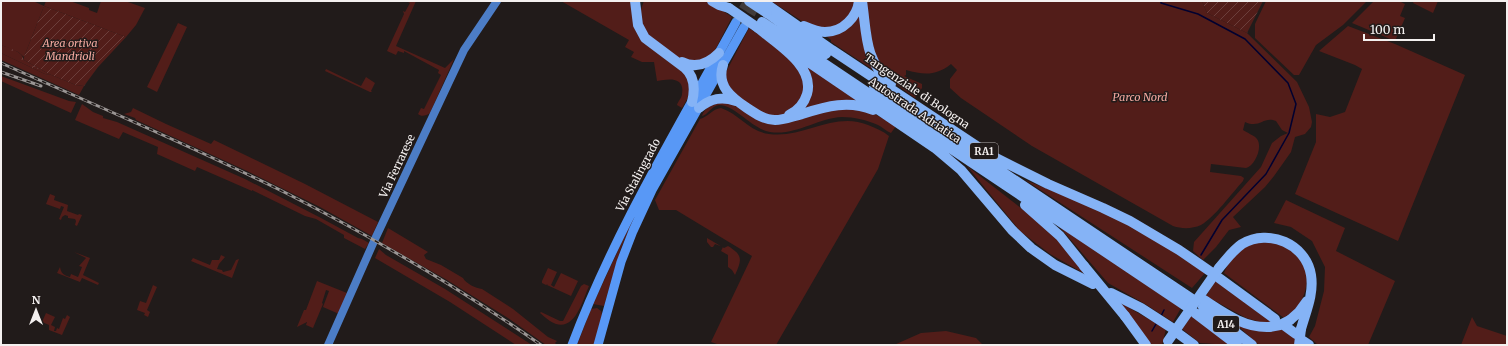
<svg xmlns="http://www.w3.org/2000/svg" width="1508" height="346" font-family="Merriweather,serif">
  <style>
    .green { fill: #521d19 }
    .forest { fill: url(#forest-crowns) }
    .garden { fill: url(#garden-furrows) }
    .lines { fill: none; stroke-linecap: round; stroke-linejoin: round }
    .stream { stroke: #000130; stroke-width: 1.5 }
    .primary-tunnel { stroke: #413b3a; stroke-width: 9; stroke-dasharray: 9 4.5; stroke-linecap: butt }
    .secondary { stroke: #4c7dc6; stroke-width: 8 }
    .primary { stroke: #5898f6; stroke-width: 9 }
    .motorway { stroke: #85b3f6; stroke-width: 10 }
    .rail-casing { stroke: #9a9594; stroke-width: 3 }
    .rail { stroke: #211b1a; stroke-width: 1.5; stroke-dasharray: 4.5; stroke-linecap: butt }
    .motorway-bridge { stroke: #85b3f6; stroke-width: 10 }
    .labels { text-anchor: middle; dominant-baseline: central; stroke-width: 3; stroke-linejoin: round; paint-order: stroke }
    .shield { fill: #211b1a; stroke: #b5b0af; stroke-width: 1 }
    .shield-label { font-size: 10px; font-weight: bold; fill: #f4f0ef }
    .park-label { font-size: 11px; font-style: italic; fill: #f3a89f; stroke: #211b1a }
    .street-label { font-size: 11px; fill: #f4f0ef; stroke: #211b1a }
  </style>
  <defs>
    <pattern id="forest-crowns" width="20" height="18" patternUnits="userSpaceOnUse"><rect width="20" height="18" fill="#521d19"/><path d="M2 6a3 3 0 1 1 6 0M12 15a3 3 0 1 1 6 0" fill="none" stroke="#6c3e3b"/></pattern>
    <pattern id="garden-furrows" width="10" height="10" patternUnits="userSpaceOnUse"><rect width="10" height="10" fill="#521d19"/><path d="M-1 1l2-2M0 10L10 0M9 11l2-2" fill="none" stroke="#6c3e3b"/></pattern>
  </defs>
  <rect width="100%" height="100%" fill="#211b1a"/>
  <path class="green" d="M1,1H33L44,6L46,1H70L89,8V10L97,13L101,1H125L145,8L136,25L126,37L44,6L24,57L18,52L1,45Z
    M406,1H416L396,46L445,68L454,59L430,113C426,116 421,117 418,114L421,108L424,109L441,75L438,73L439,70L404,51V53L398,51L396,55L387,51L404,14L403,11L405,12L410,3Z
    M561,1H633L635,22L689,76V96L682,108L677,105C678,101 682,98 682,94C685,76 668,79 657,81L654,62H642L631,57L634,52L625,47L629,40Z
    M644,1H708L732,17L713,54L702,62L682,61L644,32L640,12Z
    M771,1H857L847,21L829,29L808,25Z
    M865,1H1202L1207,13L1247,33L1297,82L1309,107L1312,122L1311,127L1305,134L1295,137L1291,152L1274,176L1265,187L1233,217L1241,227L1229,230L1216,247L1203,260L1193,251L1194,242L1261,167L1272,143L1281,136L1288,133L1282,130L1276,121C1263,116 1260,129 1245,122L1243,130C1247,133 1254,135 1257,139C1263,147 1255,166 1246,168L1211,164L1210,172L1241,176L1244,178L1243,181C1232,193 1214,218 1201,225C1192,229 1182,229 1173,226L1032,146L961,98L950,88V79L957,70L951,64C936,76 924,75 906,70V75L904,76L922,84V88L915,98L893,82L875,60Z
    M1266,1H1367L1343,25L1316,45L1299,75H1294L1255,38V24Z
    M1374,1H1399L1405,4L1400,16L1405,18L1395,41L1352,23Z
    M1414,1H1438L1433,13L1413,3Z
    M860,12L875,71L831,42V40L824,34Z
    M178,23L187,27L157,92L147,87Z
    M1348,26L1395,44L1465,75L1398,241L1295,194L1316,142V114L1330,117L1345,112L1362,69L1355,65L1319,51Z
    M749,28L787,54L799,66L806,91L789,113L769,117L734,96L726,80V72Z
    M1,53L47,75L49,74L76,85L84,86L79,95L1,60Z
    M804,64L863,104L801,112L804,105Z
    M326,69L361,86L366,77L375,83L371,91L372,92H370L325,71Z
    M1,76L69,101L76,102L71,113L1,81Z
    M728,101L758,118L839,107L873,113L896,126L891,133C886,131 882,127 878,125C867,120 854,117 842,117C818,118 795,136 770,132C752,129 735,105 719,105C711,106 708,115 702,116C706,104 717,104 728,101Z
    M82,104L93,112L103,116V118L117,122L245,179L321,218L358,238L362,239L369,243L365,249L344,238V235L316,219L305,216L252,190V191L197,167L195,171L157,154L158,147L123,132L119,139L75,120Z
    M133,108L166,124L211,144L214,140L305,184L378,222L372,236L320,207L247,171L136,120L135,118L124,114L131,112Z
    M721,108C739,114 750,132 769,134C803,139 834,111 868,125C875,128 883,131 889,136L878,169L776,345H720L711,342L752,256L676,210H659L655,200L700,119C708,117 712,109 721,108Z
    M967,166L1054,234L1085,274L1050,254L1020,231Z
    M1025,180L1101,210L1156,240L1205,273L1192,288Z
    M50,194L55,196L54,200L68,205L67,211L78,215L79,214L82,215L77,226L75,225L76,221L75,219L68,218V216L65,215L62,217L61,220L59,219L64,207L61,206L60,209L46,204Z
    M644,195L621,248L604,306L593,304Z
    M1286,200L1345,228L1336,251L1395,281L1368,345H1318L1309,337L1315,326L1324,291L1325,267L1312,241L1291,227L1274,223Z
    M1057,224L1181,308L1173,322L1145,304L1108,283Z
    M388,228L428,252L424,255L426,259L441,265L463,278C466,284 476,288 482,289L513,309L548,337L557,341L555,343L557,345H546L508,318L447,280L382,243Z
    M707,238L724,248L728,246C743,255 742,260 735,275L732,270L728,267V255L721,251L723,247L715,244L713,247H711L707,242Z
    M1275,241C1280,243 1285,245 1289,247C1311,259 1311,288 1298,306C1295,311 1288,315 1284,318L1224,273C1229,260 1239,247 1252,243C1259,241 1268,242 1275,241Z
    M379,249L386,255L445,289L532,345H516L450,302L375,258Z
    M74,252L90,258L83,275L99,283L98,285L82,278L80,282L57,273L60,267C61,273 63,275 70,277L71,274L78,277L82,267L79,266L86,258Z
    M221,255L225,257L219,264L217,269L222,270L223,272L231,270L236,260L239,259L232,278L191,261L193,258L210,265L212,260H219Z
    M548,268L557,272L551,285L554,287L561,273L578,281L571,296L547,285L548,284L546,285L542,283V281Z
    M1216,279L1274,322H1260L1246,318L1206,296Z
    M317,281L347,293L339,314L323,307L329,291L326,290L322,303L323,304L313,328L306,325L307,322L297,327L304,310H306Z
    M584,284L589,286C583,299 576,330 556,324C550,322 545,317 540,313L541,312L560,321H563L581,286Z
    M153,285L157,287L147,310L150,312L148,317L144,315L145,313L137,310L140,301L146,303Z
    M1119,302L1166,329L1162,345H1151Z
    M597,308L601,311L602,315L594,345H577L591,309Z
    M46,313L55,317L51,325L55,327L54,331H56L57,328L59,329L63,318L65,319L67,315L70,317L62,335L49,330V325L42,322Z
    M1192,315L1230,345L1200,343L1182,329Z
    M1472,317L1477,326L1507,336V345H1461Z
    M1230,319L1282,328L1296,338V345H1259Z
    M946,331L976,338L983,345H894L921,333Z"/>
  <path class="forest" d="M1,45C9,48 22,51 24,60L49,74L47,75L1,53Z"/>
  <path class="garden" d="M1202,1H1263L1247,33L1207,13Z
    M44,6L126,37L98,67L84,86L76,85L49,74L24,60V57Z"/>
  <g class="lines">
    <path class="stream" d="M1161,1V3L1198,14L1245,39L1288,83L1296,104L1289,133L1266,174L1222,220L1201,255
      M1161,316L1164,310
      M1152,331L1156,324"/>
    <path class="primary-tunnel" d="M736,21L748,1
      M744,26L758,1"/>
    <path class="secondary" d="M328,345L375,239L464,50L497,1"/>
    <path class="primary" d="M572,345C615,231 678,128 736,22
      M598,345L621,262L633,231L652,190L744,27"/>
    <path class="motorway" d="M635,1L638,25L645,38L685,68C695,77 695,90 692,102
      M712,1L719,5L729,8
      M762,1L832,50L990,155L1048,184L1103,208L1130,221L1179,250L1211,272
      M862,1C867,35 864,59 891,84
      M767,13L826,54
      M762,22L1186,306
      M804,26C811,29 818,32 825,32C843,32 857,17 859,1
      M758,28C777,44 815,66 807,94C804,104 797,111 789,115
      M785,46L935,148L961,170L1012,230L1031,248L1055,265L1093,284
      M682,62C696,69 708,64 719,53
      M723,65C716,86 732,98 747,108C756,114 765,120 775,120C784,120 793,116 802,114C827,106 849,100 873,110
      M874,86L1192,299
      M699,108C711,98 722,96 736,101
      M1025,205L1060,236L1084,266
      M1219,268C1226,260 1233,250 1242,244C1269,228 1306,244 1311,275C1314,294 1306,311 1301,329
      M1219,278L1275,319
      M1111,293L1141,308L1172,328
      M1204,300C1224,313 1244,328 1269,327
      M1203,307L1252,345
      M1195,313L1237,345
      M1125,316L1146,345
      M1290,320L1299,312L1307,301
      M1285,326L1296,334
      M1179,334L1194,345
      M1303,341L1309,345"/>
    <g class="rail-casing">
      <path id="rail" d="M1,63C97,106 194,147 288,194C376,239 461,289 541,345
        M1,72L41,86"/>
    </g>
    <use href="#rail" class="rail"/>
    <path class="motorway-bridge" d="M749,1L767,13
      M729,8L758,28
      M1084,266L1125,316
      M1269,327L1280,325L1290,320
      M1168,341L1219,268
      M1299,345L1301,329"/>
  </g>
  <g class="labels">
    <g class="shield">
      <rect x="970" y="143" width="28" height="16" rx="3"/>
      <rect x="1213" y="316" width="26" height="16" rx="3"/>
    </g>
    <g class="shield-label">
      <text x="984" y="151">RA1</text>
      <text x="1226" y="324">A14</text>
    </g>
    <g class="park-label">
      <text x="70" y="43">Area ortiva<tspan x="70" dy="13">Mandrioli</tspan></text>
      <text x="1140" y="97">Parco Nord</text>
    </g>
    <g class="street-label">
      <text transform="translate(917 91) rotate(34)">Tangenziale di Bologna</text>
      <text transform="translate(915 110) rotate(34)">Autostrada Adriatica</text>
      <text transform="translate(397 166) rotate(-65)">Via Ferrarese</text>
      <text transform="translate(638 175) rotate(-62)">Via Stalingrado</text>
    </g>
  </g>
  <rect width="1508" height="346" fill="none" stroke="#f4f0ef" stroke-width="4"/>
  <g transform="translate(36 310)" stroke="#211b1a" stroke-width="3" paint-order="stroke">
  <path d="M0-3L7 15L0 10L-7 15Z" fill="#f4f0ef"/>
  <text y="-6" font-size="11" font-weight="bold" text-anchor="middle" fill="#f4f0ef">N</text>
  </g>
  <path d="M1364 34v6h70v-6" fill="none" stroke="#f4f0ef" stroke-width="2"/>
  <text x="1370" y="34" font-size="12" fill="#f4f0ef" stroke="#211b1a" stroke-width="3" paint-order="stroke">100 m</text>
</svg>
